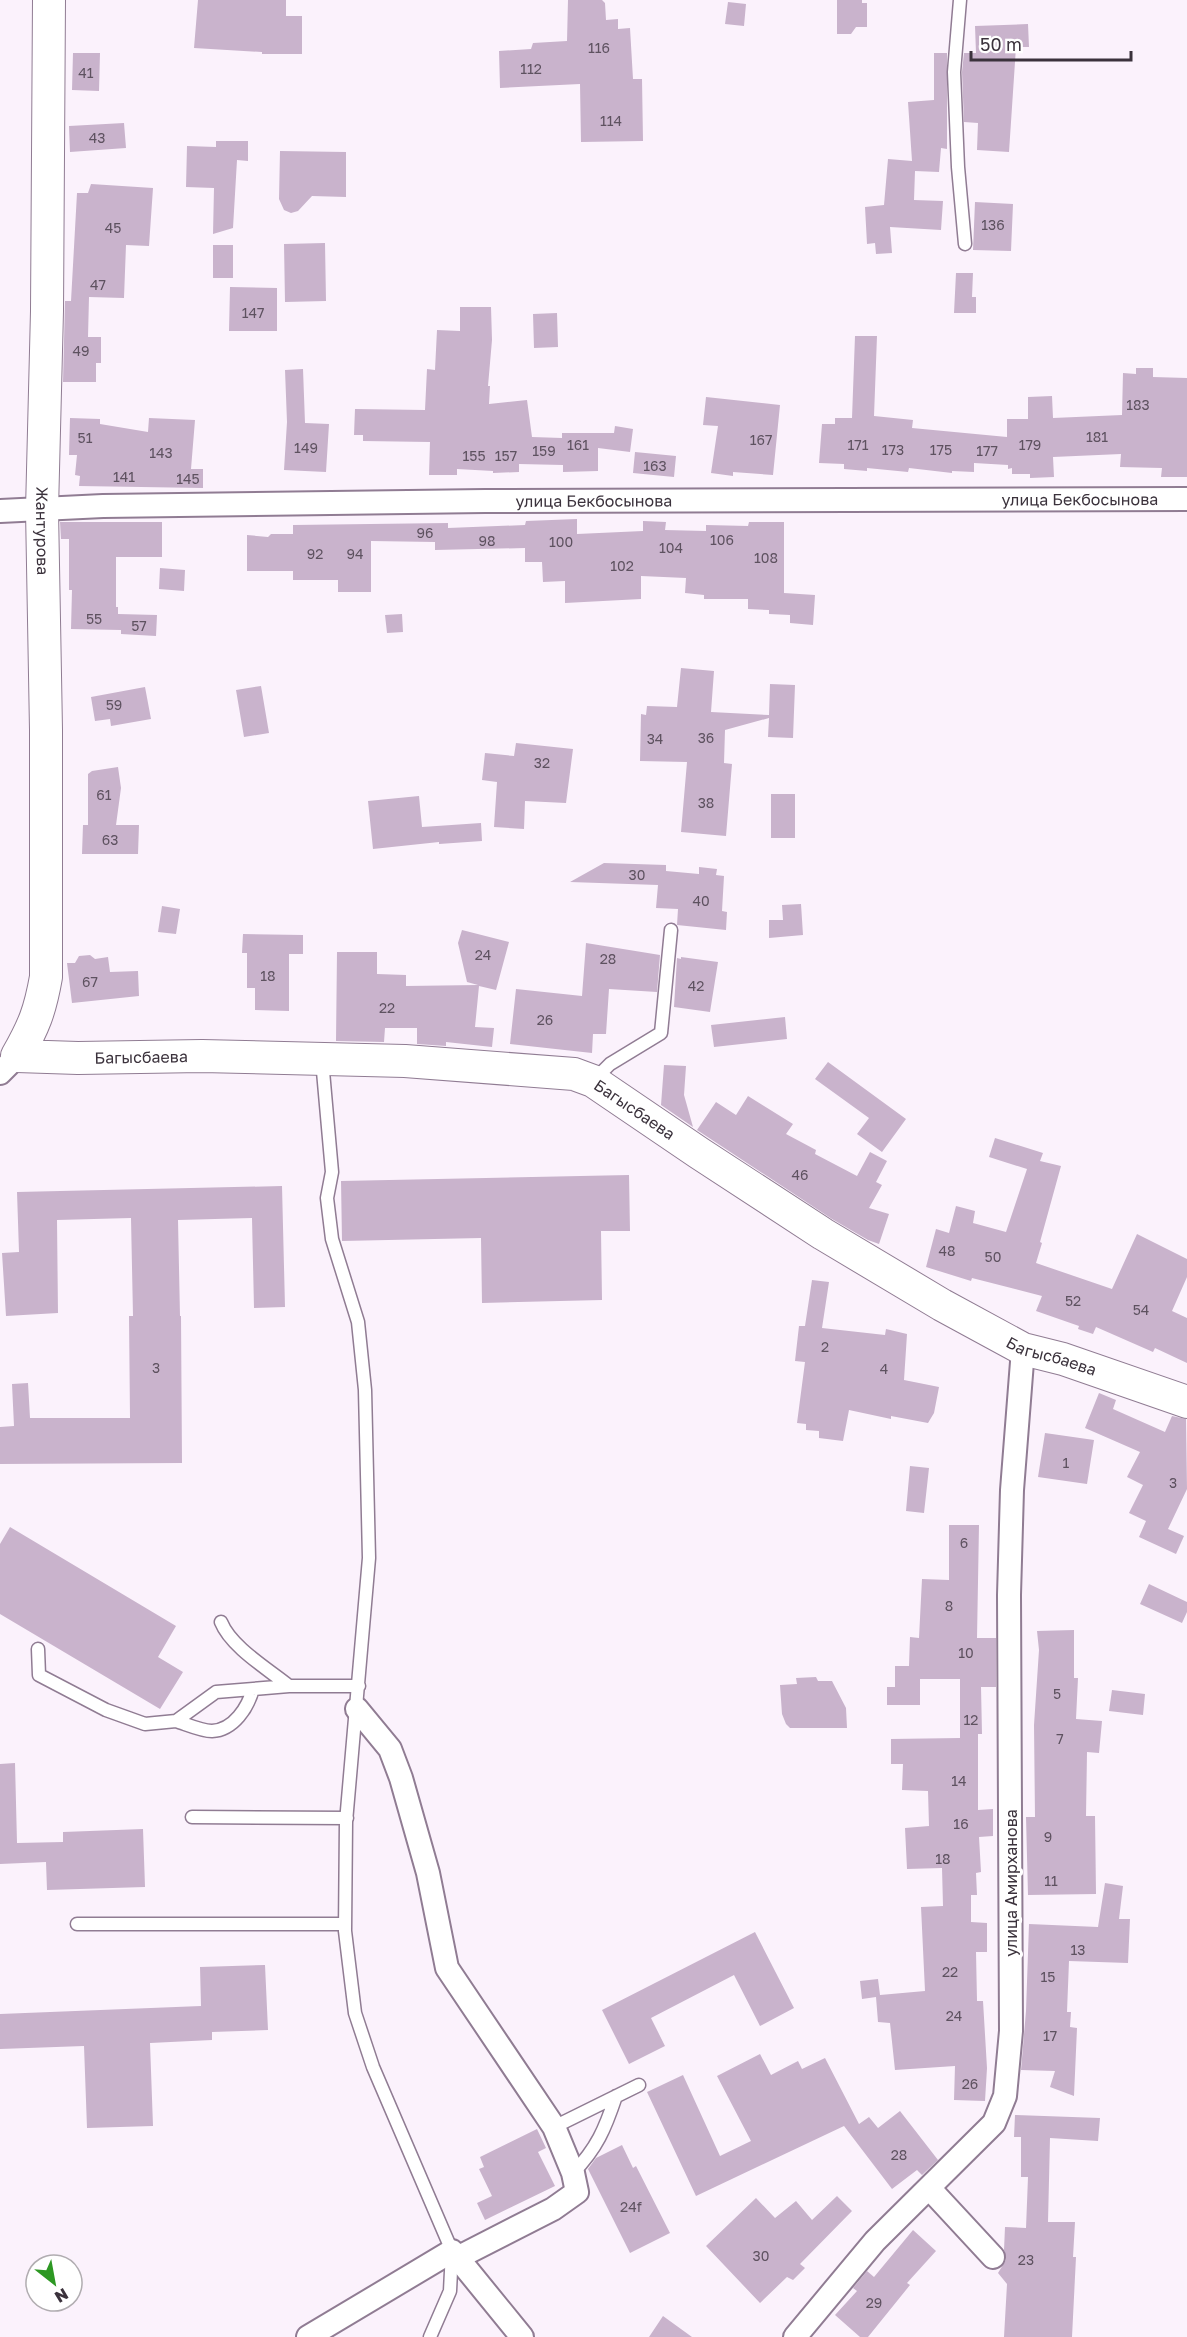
<svg xmlns="http://www.w3.org/2000/svg" width="1187" height="2337" font-family="'Golos Text',sans-serif">
  <style>
    .building { fill: #c9b3cc }
    .lines { fill: none; stroke-linecap: round; stroke-linejoin: round }
    .lane-casing { stroke: #907c93; stroke-width: 15 }
    .street-casing { stroke: #907c93; stroke-width: 26 }
    .secondary-casing { stroke: #907c93; stroke-width: 34 }
    .lane { stroke: #fff; stroke-width: 12 }
    .street { stroke: #fff; stroke-width: 22 }
    .secondary { stroke: #fff; stroke-width: 32 }
    .labels { text-anchor: middle; dominant-baseline: central; stroke-width: 6; stroke-linejoin: round; paint-order: stroke }
    .number-label { font-size: 14px; fill: #5e5260 }
    .street-label { font-size: 16px; fill: #3b323c; stroke: #fff }
  </style>
  <rect width="100%" height="100%" fill="#fbf2fc"/>
  <path class="building" d="M198,0H286V16H302V54H262V52L194,48Z
    M568,0H602L605,3L606,20L618,19V29L630,28L633,79H642L643,141L581,142L580,84L500,88L499,51L531,49L533,43L567,41Z
    M837,0H862V3H867V27H856L851,34H837Z
    M728,2L746,4L744,26L725,24Z
    M1028,24L1029,47H1016L1009,152L977,150L978,123L964,122L962,72L964,53H976L975,26Z
    M73,53H100L99,91L72,90Z
    M934,53H947V149L941,148L939,172L915,171L914,200L943,201L941,230L890,227L892,253L876,254L875,243L867,244L865,207L884,205L888,159L912,161L908,102L934,100Z
    M124,123L126,148L70,152L69,126Z
    M216,141H248V161L237,160L233,228L213,234L214,188L186,187L187,146L216,147Z
    M280,151L346,152V197L312,196L298,211L291,213L284,210L279,199Z
    M91,184L153,188L149,246L126,245L124,298L89,297L88,337H101V363H96V382H63L65,301H71L77,193H88Z
    M975,202L1013,204L1011,251L973,250Z
    M325,243L326,301L285,302L284,244Z
    M213,245H233V278H213Z
    M956,273H973L972,297H976V313H954Z
    M230,287L277,288V331H229Z
    M460,307H491L492,340L488,386H490L489,404L527,400L532,437L562,438V433H614L615,426L633,429L630,452L598,448V471L563,472V465L519,464V472L493,473V471L457,469V475H429L430,442L363,441V435H354L355,409L425,410L427,369L435,370L437,330L460,331Z
    M557,313L558,347L534,348L533,314Z
    M855,336H877L874,416L913,420L912,428L1007,437V419H1028V397L1052,396L1053,418L1122,415L1123,373L1136,374V368H1153V377L1187,378V477H1161L1162,468L1120,467L1121,454L1053,457L1054,477L1030,478V474H1012V468L1008,469V465L974,463V472L952,471V473L909,468L908,472L867,468V471L844,469V464L819,463L822,424H835V418H852Z
    M303,369L305,423L329,424L326,472L284,470L287,422L285,370Z
    M706,397L780,405L773,475L733,472V476L711,473L718,426L703,425Z
    M70,418L100,419V424L148,432L149,418L195,420L191,469H203V488L79,486L80,476L75,475L77,455H69Z
    M635,452L676,456L674,477L633,473Z
    M577,519V534L643,531V521L666,522L665,530L706,531V525L748,526L749,522H784V593L815,595L813,625L790,623V615L769,614V610L748,609V599H704V595L685,593L686,578L641,576V599L565,603V581L543,582L542,562H525V548L435,550V542L371,541V592H338V580H293V571H247V535L268,537L271,534H293V525L448,523V528L525,525L526,521Z
    M60,522H162V557H116V607H118V614L157,615L156,636L121,634V630L71,629L72,590H69V539H61Z
    M160,568L185,570L184,591L159,589Z
    M402,614L403,632L387,633L385,615Z
    M681,668L714,671L711,712L769,715L770,684L795,685L793,738L768,737L769,718L725,730L724,763L732,764L726,836L681,832L687,762L640,761L641,714L646,715L647,706L677,707Z
    M261,686L269,733L244,737L236,690Z
    M145,687L151,719L111,726L110,719L95,721L91,697Z
    M516,743L573,749L566,803L525,801L524,829L494,827L497,782L482,780L485,753L514,756Z
    M118,767L121,788L116,825H139L138,854H82L83,825H88V774L92,771Z
    M771,794H795V838H771Z
    M419,796L422,827L481,823L482,841L439,844V842L373,849L368,801Z
    M604,863L666,865V871L699,874V867L717,869L716,875L724,876L722,911L727,912L726,930L677,925L678,909L656,908L658,885L570,882Z
    M801,904L803,935L769,938V920H783L782,905Z
    M162,906L180,909L176,934L158,932Z
    M462,930L509,942L496,990L479,986L475,1027L494,1028L492,1047L446,1042V1046L417,1044V1028H385L384,1042L336,1041L337,952H377V974L406,975V986L478,985L467,982L458,943Z
    M243,934L303,935V954H289V1011L255,1010V988H247V953H242Z
    M586,943L660,955L657,992L609,989L606,1034H593L592,1053L510,1044L516,989L582,996Z
    M90,955L95,959L108,957L110,972L138,971L139,996L72,1003L67,963H75L79,956Z
    M681,957L718,962L710,1012L674,1007L677,958L681,959Z
    M785,1017L787,1039L714,1047L711,1025Z
    M828,1062L906,1119L882,1152L857,1134L869,1118L815,1079Z
    M664,1065L686,1066L684,1095L693,1127L661,1105Z
    M748,1096L793,1124L786,1134L816,1150L815,1154L857,1176L870,1152L887,1161L876,1182L882,1185L869,1208L889,1214L879,1244L868,1240L832,1219L697,1130L716,1102L736,1115Z
    M995,1138L1043,1153L1040,1161L1061,1166L1040,1242L1042,1243L1036,1263L1112,1289L1137,1234L1187,1259V1277L1172,1311L1187,1318V1363L1155,1348L1153,1352L1096,1327L1093,1334L1078,1329L1079,1326L1036,1311L1042,1296L972,1278L971,1281L926,1267L936,1229L949,1233L956,1206L975,1211L973,1223L1006,1232L1027,1169L989,1157Z
    M629,1175L630,1231H601L602,1300L482,1303L481,1238L342,1241L341,1181Z
    M282,1186L285,1307L254,1308L252,1218L178,1220L180,1316H181L182,1463L0,1464V1427L14,1426L12,1384L28,1383L30,1418H130L129,1316H133L131,1218L57,1220L58,1313L6,1316L2,1253L19,1252L17,1192Z
    M812,1280L829,1282L822,1328L885,1335L886,1329L907,1334L904,1380L939,1387L934,1413L928,1423L891,1416V1419L849,1410L843,1441L819,1438V1431L806,1430V1424L797,1423L805,1362L795,1361L799,1326H805Z
    M1099,1393L1116,1400L1113,1409L1165,1432L1172,1416L1186,1419L1187,1489L1168,1529L1184,1536L1176,1554L1139,1537L1146,1521L1129,1513L1143,1485L1127,1477L1140,1452L1085,1428Z
    M1045,1433L1094,1440L1087,1484L1038,1477Z
    M910,1466L929,1468L924,1513L906,1511Z
    M949,1525H979L977,1638H996V1687H981L982,1734H978V1810L993,1809V1836L979,1837L981,1872L976,1873L977,1895H971V1922L987,1923V1952H976L977,2001H983L987,2068L985,2101L954,2100L955,2066L895,2070L890,2023L878,2022L876,1997L862,1999L860,1981L878,1979L880,1995L925,1991L921,1907L943,1906L942,1868L907,1869L905,1828L929,1826L928,1791L902,1790L903,1764H891V1739L960,1738V1679H920V1705H887V1687H895V1666H909L910,1637L919,1638L922,1579L949,1580Z
    M10,1527L176,1626L158,1657L183,1672L160,1709L0,1614V1544Z
    M1149,1584L1187,1602V1612L1182,1623L1140,1604Z
    M1074,1630V1678H1078L1076,1719L1102,1721L1099,1753L1087,1752L1086,1816H1095L1096,1894L1028,1895L1026,1817H1035L1034,1725L1039,1650L1037,1631Z
    M816,1677L818,1681H832L846,1708L847,1728H790L786,1724L782,1714L780,1685L797,1684L796,1678Z
    M1112,1690L1145,1694L1143,1715L1109,1711Z
    M15,1763L17,1843L63,1842V1832L143,1829L145,1887L47,1890L46,1862L0,1864V1764Z
    M1105,1883L1123,1886L1119,1919H1130L1128,1963L1069,1961L1067,2012H1071L1070,2027L1077,2028L1074,2096L1050,2087L1055,2071L1021,2070L1026,2011L1029,1924L1098,1927Z
    M755,1932L794,2008L760,2026L734,1975L651,2018L665,2046L629,2064L602,2010Z
    M265,1965L268,2030L212,2032V2040L150,2043L153,2126L87,2128L84,2046L0,2049V2014L201,2006L200,1967Z
    M760,2054L771,2075L798,2061L802,2069L825,2058L859,2124L869,2117L878,2128L900,2111L938,2160L922,2175L917,2170L892,2189L844,2126L696,2196L647,2092L683,2075L720,2156L751,2141L717,2076Z
    M1015,2115L1100,2118L1098,2141L1050,2138L1048,2222H1075L1073,2257H1076L1072,2337H1004L1007,2284L998,2273L1006,2260L1004,2250L1005,2227L1026,2228L1028,2177H1021V2137H1014Z
    M537,2129L546,2148L538,2152L555,2186L485,2220L477,2203L492,2196L479,2169L484,2167L480,2157Z
    M622,2145L633,2168L636,2166L670,2233L630,2253L588,2169L596,2158Z
    M837,2196L852,2211L800,2264L805,2268L793,2280L787,2277L760,2303L706,2246L756,2198L775,2218L796,2201L812,2220Z
    M913,2230L936,2251L907,2283L910,2285L868,2337H860L835,2315L857,2291L853,2288L867,2271L874,2277Z
    M663,2316L692,2337H649Z"/>
  <g class="lines">
    <g class="lane-casing">
      <path id="lane" d="M960,0L954,72L958,167L965,244
        M322,1060L332,1172L327,1198L332,1239L358,1322L365,1390L369,1558L346,1822L345,1931L355,2013L373,2067L452,2251L450,2291L430,2337
        M593,1081L610,1064L661,1033L671,930
        M221,1622C231,1647 268,1669 289,1686
        M38,1649L39,1675L106,1710L145,1724L176,1721L216,1692L289,1686H359
        M176,1721C186,1724 201,1731 212,1731C234,1730 248,1707 253,1689
        M192,1817L347,1818
        M77,1924H345
        M554,2127L639,2085
        M573,2173C597,2148 605,2129 616,2096"/>
    </g>
    <g class="street-casing">
      <g id="street">
        <path id="s1" d="M0,511L103,506L485,501L1187,499"/>
        <path d="M0,1073L17,1056"/>
        <path d="M357,1709L390,1749L401,1778L428,1873L447,1968L554,2127L573,2173L577,2192L553,2209L457,2258"/>
        <path d="M930,2189L993,2257"/>
        <path d="M308,2337L452,2251L522,2337"/>
        <path d="M795,2337L875,2241L994,2123L1005,2096L1011,2031L1009,1595L1012,1490L1023,1349"/>
      </g>
    </g>
    <g class="secondary-casing">
      <g id="secondary">
        <path id="s2" d="M49,0L47,311L42,510L46,730V977C40,1011 34,1026 17,1056L78,1058L202,1056L405,1061L574,1074L593,1081L699,1153L823,1234L942,1305L1023,1349L1063,1359L1187,1402"/>
      </g>
    </g>
    <use href="#lane" class="lane"/>
    <use href="#street" class="street"/>
    <use href="#secondary" class="secondary"/>
  </g>
  <g class="labels">
    <g class="number-label">
      <text x="599" y="47">116</text>
      <text x="531" y="68">112</text>
      <text x="86" y="72">41</text>
      <text x="611" y="120">114</text>
      <text x="97" y="137">43</text>
      <text x="993" y="224">136</text>
      <text x="113" y="227">45</text>
      <text x="98" y="284">47</text>
      <text x="253" y="312">147</text>
      <text x="81" y="350">49</text>
      <text x="1138" y="404">183</text>
      <text x="1097" y="436">181</text>
      <text x="85" y="437">51</text>
      <text x="761" y="439">167</text>
      <text x="578" y="444">161</text>
      <text x="858" y="444">171</text>
      <text x="1030" y="444">179</text>
      <text x="306" y="447">149</text>
      <text x="893" y="449">173</text>
      <text x="941" y="449">175</text>
      <text x="544" y="450">159</text>
      <text x="987" y="450">177</text>
      <text x="161" y="452">143</text>
      <text x="474" y="455">155</text>
      <text x="506" y="455">157</text>
      <text x="655" y="465">163</text>
      <text x="124" y="476">141</text>
      <text x="188" y="478">145</text>
      <text x="425" y="532">96</text>
      <text x="722" y="539">106</text>
      <text x="487" y="540">98</text>
      <text x="561" y="541">100</text>
      <text x="671" y="547">104</text>
      <text x="315" y="553">92</text>
      <text x="355" y="553">94</text>
      <text x="766" y="557">108</text>
      <text x="622" y="565">102</text>
      <text x="94" y="618">55</text>
      <text x="139" y="625">57</text>
      <text x="114" y="704">59</text>
      <text x="706" y="737">36</text>
      <text x="655" y="738">34</text>
      <text x="542" y="762">32</text>
      <text x="104" y="794">61</text>
      <text x="706" y="802">38</text>
      <text x="110" y="839">63</text>
      <text x="637" y="874">30</text>
      <text x="701" y="900">40</text>
      <text x="483" y="954">24</text>
      <text x="608" y="958">28</text>
      <text x="268" y="975">18</text>
      <text x="90" y="981">67</text>
      <text x="696" y="985">42</text>
      <text x="387" y="1007">22</text>
      <text x="545" y="1019">26</text>
      <text x="800" y="1174">46</text>
      <text x="947" y="1250">48</text>
      <text x="993" y="1256">50</text>
      <text x="1073" y="1300">52</text>
      <text x="1141" y="1309">54</text>
      <text x="825" y="1346">2</text>
      <text x="156" y="1367">3</text>
      <text x="884" y="1368">4</text>
      <text x="1066" y="1462">1</text>
      <text x="1173" y="1482">3</text>
      <text x="964" y="1542">6</text>
      <text x="949" y="1605">8</text>
      <text x="966" y="1652">10</text>
      <text x="1057" y="1693">5</text>
      <text x="971" y="1719">12</text>
      <text x="1060" y="1738">7</text>
      <text x="959" y="1780">14</text>
      <text x="961" y="1823">16</text>
      <text x="1048" y="1836">9</text>
      <text x="943" y="1858">18</text>
      <text x="1051" y="1880">11</text>
      <text x="1078" y="1949">13</text>
      <text x="950" y="1971">22</text>
      <text x="1048" y="1976">15</text>
      <text x="954" y="2015">24</text>
      <text x="1050" y="2035">17</text>
      <text x="970" y="2083">26</text>
      <text x="899" y="2154">28</text>
      <text x="631" y="2206">24f</text>
      <text x="761" y="2255">30</text>
      <text x="1026" y="2259">23</text>
      <text x="874" y="2302">29</text>
    </g>
    <g class="street-label">
      <text stroke="none"><textPath href="#s1" startOffset="1080">улица Бекбосынова</textPath></text>
      <text stroke="none"><textPath href="#s1" startOffset="594">улица Бекбосынова</textPath></text>
      <text stroke="none"><textPath href="#s2" startOffset="531">Жантурова</textPath></text>
      <text stroke="none"><textPath href="#s2" startOffset="1186">Багысбаева</textPath></text>
      <text stroke="none"><textPath href="#s2" startOffset="1690">Багысбаева</textPath></text>
      <text stroke="none"><textPath href="#s2" startOffset="2176">Багысбаева</textPath></text>
      <text transform="translate(1011 1883) rotate(-90)">улица Амирханова</text>
    </g>
  </g>
  <g transform="translate(54 2283) rotate(149)"><circle r="28" fill="#ffffff" stroke="#b1adb1" stroke-width="1.5"/>
  <path d="M0-4.5L10 22L0 15L-10 22Z" fill="#2d9823"/>
  <text y="-9" font-size="16" font-weight="bold" text-anchor="middle" fill="#3b323c">N</text>
  </g>
  <path d="M971 51v9h160v-9" fill="none" stroke="#3b323c" stroke-width="3"/>
  <text x="980" y="51" font-size="18" fill="#3b323c" stroke="#ffffff" stroke-width="4.5" paint-order="stroke">50 m</text>
</svg>
